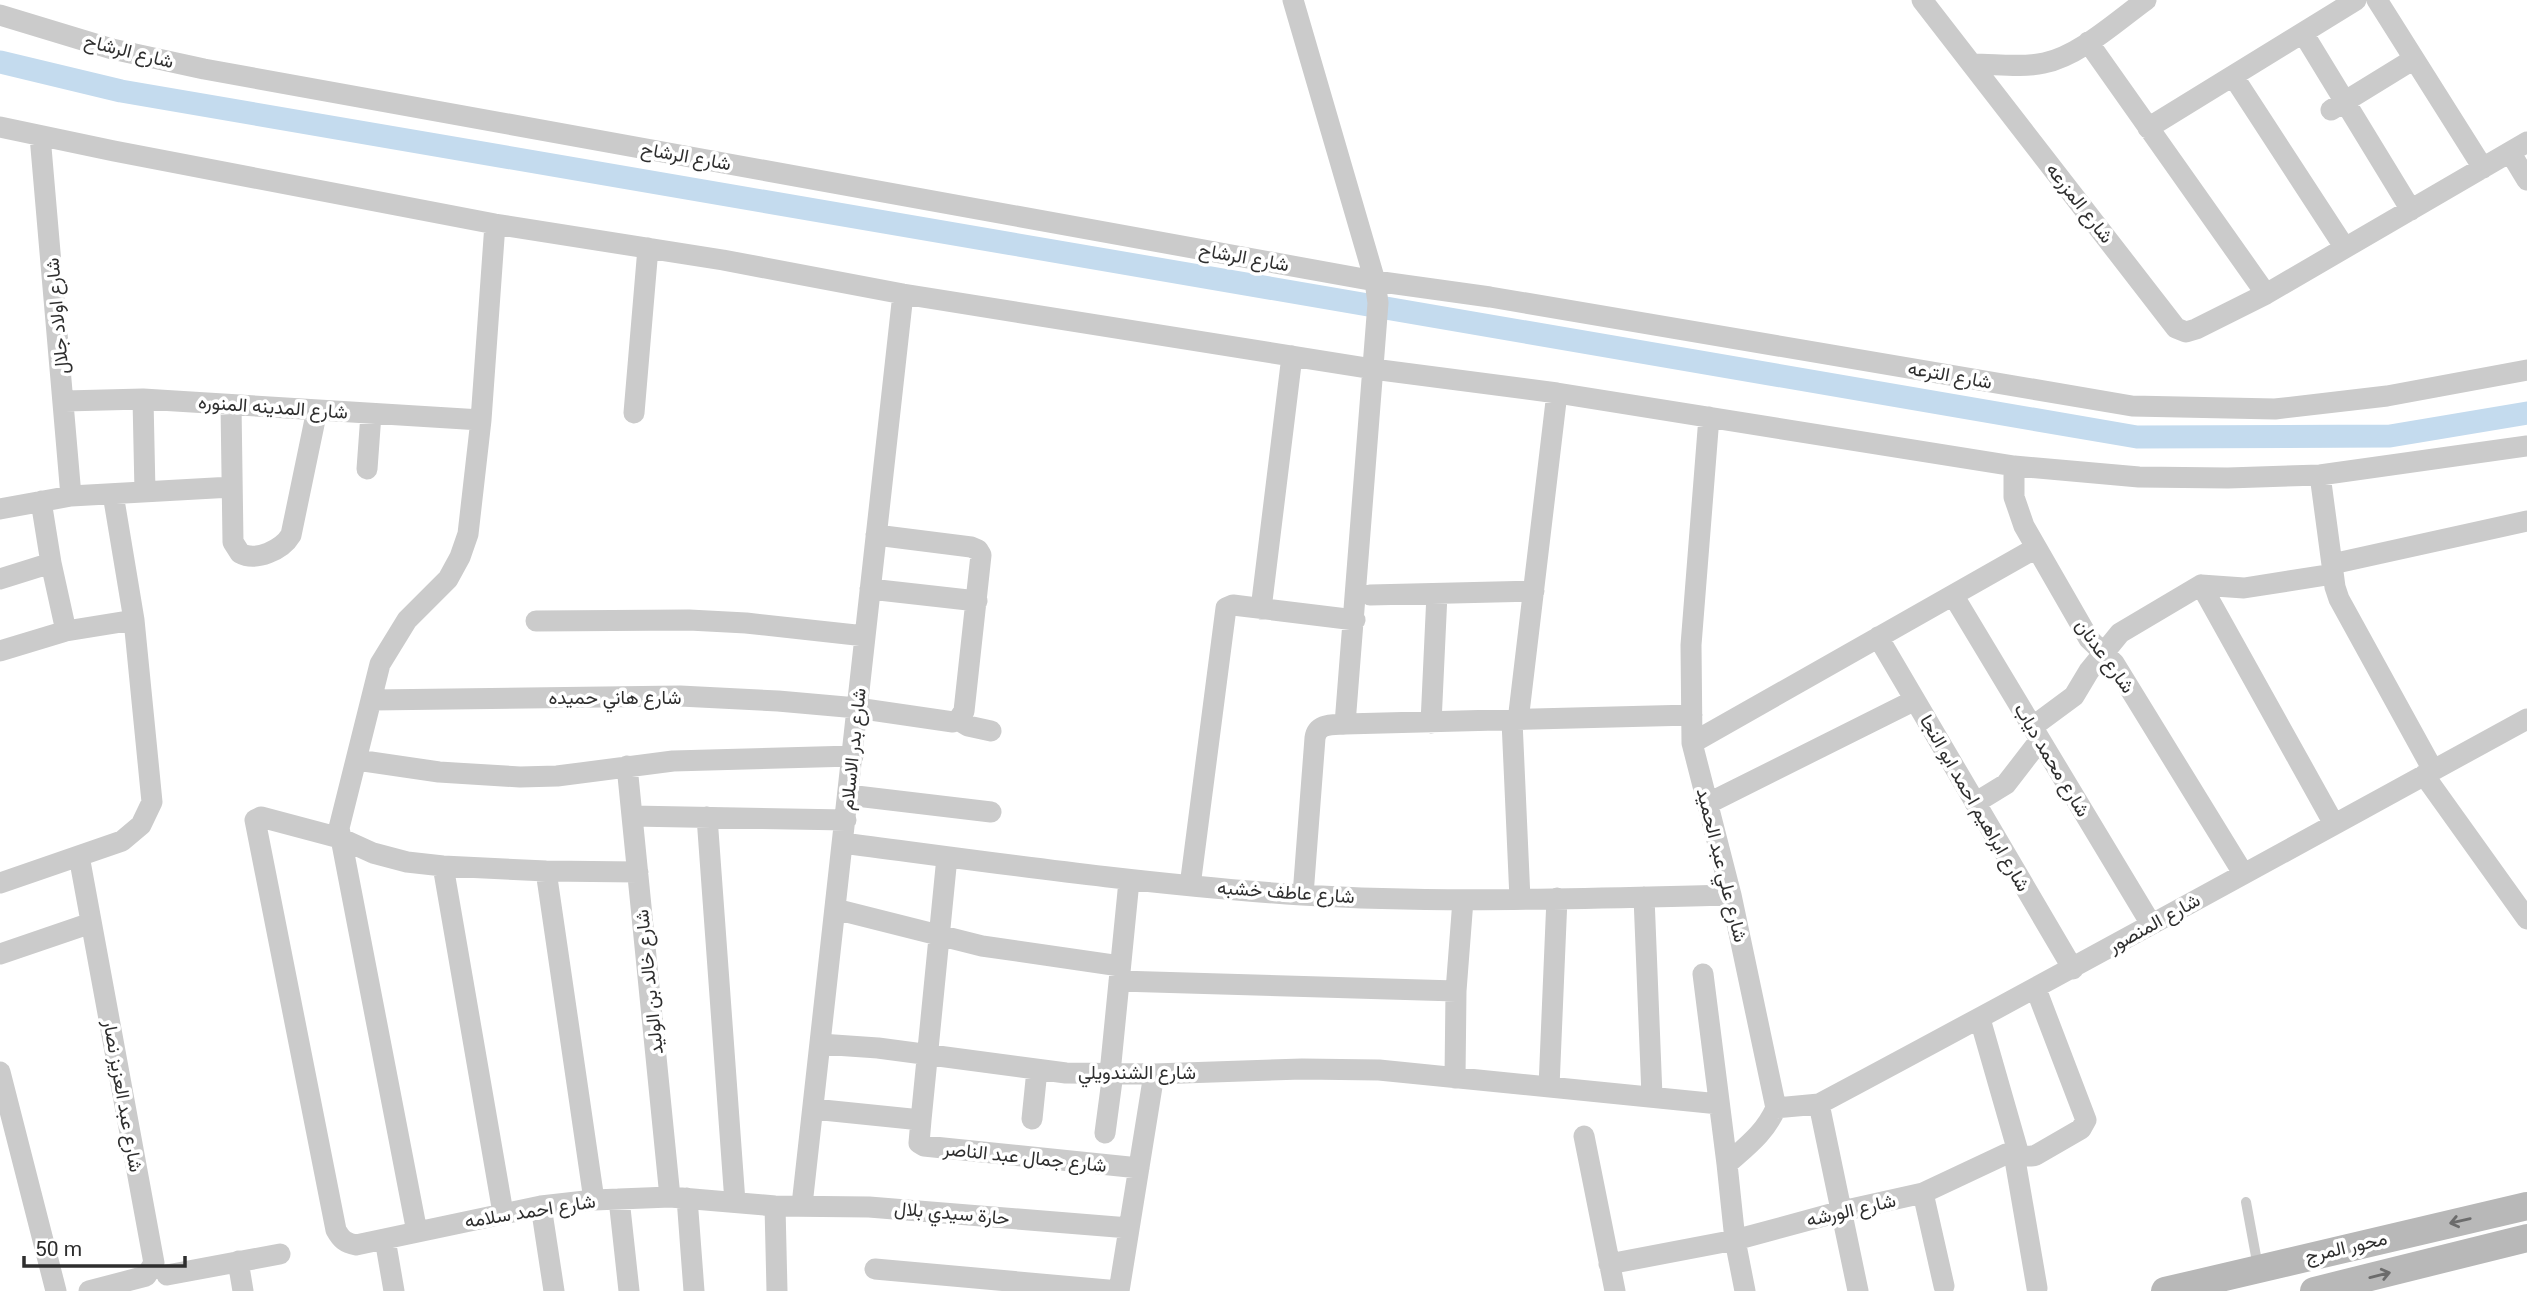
<svg xmlns="http://www.w3.org/2000/svg" width="2527" height="1291" font-family="Roboto,Vazirmatn,sans-serif">
  <style>
    .lines { fill: none; stroke-linecap: round; stroke-linejoin: round }
    .canal { stroke: #c4dbee; stroke-width: 23 }
    .service { stroke: #cbcbcb; stroke-width: 10 }
    .minor { stroke: #cbcbcb; stroke-width: 21 }
    .secondary { stroke: #b8b8b8; stroke-width: 28 }
    .oneway { stroke: #6c6c6c }
    .labels { text-anchor: middle; dominant-baseline: central; stroke-width: 7; stroke-linejoin: round; paint-order: stroke }
    .street-label { font-size: 19px; fill: #2e2e2e; stroke: #fff }
  </style>
  <rect width="100%" height="100%" fill="#fff"/>
  <g class="lines">
    <path class="canal" d="M0,62L121,91L2137,437L2390,436L2527,413"/>
    <path class="service" d="M2246,1202L2258,1267"/>
    <path class="minor" d="M1293,0L1375,281L1378,303L1345,724
      M1922,0L2176,328L2186,332L2196,329L2266,294L2527,142
      M2377,0L2483,168
      M0,15L112,49L204,69L1375,281L1490,297L2132,406L2275,409L2387,396L2527,370
      M2303,33L2411,210
      M2088,42L2266,294
      M1973,64C1996,64 2022,68 2044,63C2079,56 2117,21 2146,0
      M2233,76L2345,248
      M2331,110L2414,59
      M0,127L114,151L495,224L723,260L903,294L1373,369L1557,393L2014,466L2139,477L2228,478L2320,475L2527,446
      M2148,128L2356,0
      M40,136L71,496
      M2510,152L2527,180
      M143,399L145,492
      M65,401L143,399L481,420
      M231,405L233,542L240,553C256,562 282,550 291,535L317,410
      M634,413L648,248
      M1709,417L1691,645L1692,743L1731,895L1776,1108C1765,1133 1747,1146 1727,1164L1735,1240L1745,1291
      M2014,466V497L2024,526L2089,639L2114,663L2243,873
      M367,469L371,414
      M2320,475L2335,587L2339,599L2433,770
      M0,509L71,496L232,487
      M51,563L66,631
      M2332,564L2527,521
      M0,579L51,563L41,501
      M2201,585L2334,824
      M870,589L977,601
      M1370,595L1534,591
      M1953,595L2151,924
      M1261,609L1292,356
      M536,621L689,620L746,623L865,636
      M1878,637L2073,969
      M0,651L66,631L134,620
      M373,700L680,696L778,701L857,708L953,722L958,720L964,711L981,555L978,550L971,547L876,535
      M958,720L968,726L991,731
      M1512,721L1520,899
      M1518,721L1557,393
      M1431,723L1437,594
      M2032,727L2074,696L2089,671L2120,633L2201,585L2244,588L2333,574
      M1692,743L2036,548
      M357,760L439,772L520,777L557,776L673,761L853,756
      M627,766L670,1197
      M2424,775L2527,919
      M848,795L991,812
      M1975,803L2006,784L2040,740
      M1707,804L1915,700
      M632,816L846,820
      M707,817L735,1202
      M843,843C996,863 1148,885 1302,895C1445,904 1588,898 1731,895
      M79,856L154,1263L146,1276L89,1291
      M443,866L503,1213
      M546,871L594,1200
      M638,872L546,871L443,866L407,862L373,853L340,838L261,817L255,820L336,1230C341,1239 345,1243 356,1245L541,1206L594,1200L670,1197L775,1206L869,1207L1129,1228
      M0,883L122,841L141,825L152,802L134,620L113,494
      M1190,886L1226,608L1233,605L1355,620
      M1303,895L1315,738C1317,723 1333,725 1345,724L1692,715
      M1644,897L1652,1096
      M835,909L982,946L1120,966
      M0,954L91,923
      M1703,974L1727,1164
      M1119,981L1456,991
      M1980,1019L2019,1155
      M820,1044L878,1048L1066,1073L1154,1074L1302,1069L1379,1070L1719,1104
      M0,1072L56,1291
      M1110,1073L1129,881
      M1455,1078L1456,991L1463,900
      M1549,1087L1557,898
      M1819,1104L1858,1291
      M1776,1108L1819,1104C2056,978 2291,848 2527,719
      M813,1109L921,1120L919,1143L924,1146L1139,1168
      M1032,1119L1037,1070
      M921,1120L947,857
      M1105,1133L1113,1073
      M1584,1136L1615,1291
      M2014,1154L2037,1288
      M1923,1193L1944,1286
      M687,1198L694,1291
      M619,1199L629,1291
      M802,1205L903,294
      M541,1206L554,1291
      M775,1206L777,1291
      M417,1232L339,828L380,664L407,620L448,579L460,557L468,534L481,420L495,224
      M385,1239L394,1291
      M238,1261L243,1291
      M1609,1264L1735,1240L1842,1211L1923,1193L2006,1154C2017,1152 2026,1159 2036,1155L2081,1129L2086,1120L2036,989
      M875,1269L1119,1291L1154,1074
      M167,1275L280,1254"/>
    <path class="secondary" d="M2165,1291L2527,1206
      M2314,1291L2527,1238"/>
  </g>
  <defs><path id="oneway-shaft" d="M-6 0H5M1.5-3L5.5 0L1.5 3" fill="none" stroke-width="1.6" stroke-linecap="round" stroke-linejoin="round" transform="scale(1.75)"/></defs>
  <g class="oneway">
    <use href="#oneway-shaft" transform="translate(2460 1221) rotate(167)"/>
    <use href="#oneway-shaft" transform="translate(2380 1275) rotate(-14)"/>
  </g>
  <g class="labels">
    <g class="street-label">
      <text transform="translate(129 51) rotate(14)">شارع الرشاح</text>
      <text transform="translate(686 156) rotate(10)">شارع الرشاح</text>
      <text transform="translate(2080 203) rotate(52)">شارع المزرعه</text>
      <text transform="translate(1244 257) rotate(10)">شارع الرشاح</text>
      <text transform="translate(57 316) rotate(-95)">شارع اولاد جلال</text>
      <text transform="translate(1950 375) rotate(10)">شارع الترعه</text>
      <text transform="translate(273 407) rotate(4)">شارع المدينه المنوره</text>
      <text transform="translate(2105 656) rotate(54)">شارع عدنان</text>
      <text x="615" y="697">شارع هاني حميده</text>
      <text transform="translate(853 749) rotate(-84)">شارع بدر الاسلام</text>
      <text transform="translate(2052 760) rotate(59)">شارع محمد دياب</text>
      <text transform="translate(1975 803) rotate(60)">شارع ابراهيم احمد ابو النجا</text>
      <text transform="translate(1722 865) rotate(76)">شارع علي عبد الحميد</text>
      <text transform="translate(1286 892) rotate(4)">شارع عاطف خشبه</text>
      <text transform="translate(2154 923) rotate(-29)">شارع المنصور</text>
      <text transform="translate(649 982) rotate(-96)">شارع خالد بن الوليد</text>
      <text x="1137" y="1072">شارع الشندويلي</text>
      <text transform="translate(123 1096) rotate(80)">شارع عبد العزيز نصار</text>
      <text transform="translate(1025 1157) rotate(6)">شارع جمال عبد الناصر</text>
      <text transform="translate(1851 1210) rotate(-13)">شارع الورشه</text>
      <text transform="translate(530 1211) rotate(-9)">شارع احمد سلامه</text>
      <text transform="translate(952 1213) rotate(5)">حارة سيدي بلال</text>
      <text transform="translate(2346 1247) rotate(-13)">محور المرج</text>
    </g>
  </g>
  <path d="M24 1256v10h161v-10" fill="none" stroke="#2e2e2e" stroke-width="3.5"/>
  <text x="35" y="1256" font-size="21" fill="#2e2e2e" stroke="#ffffff" stroke-width="5" paint-order="stroke">50 m</text>
</svg>
